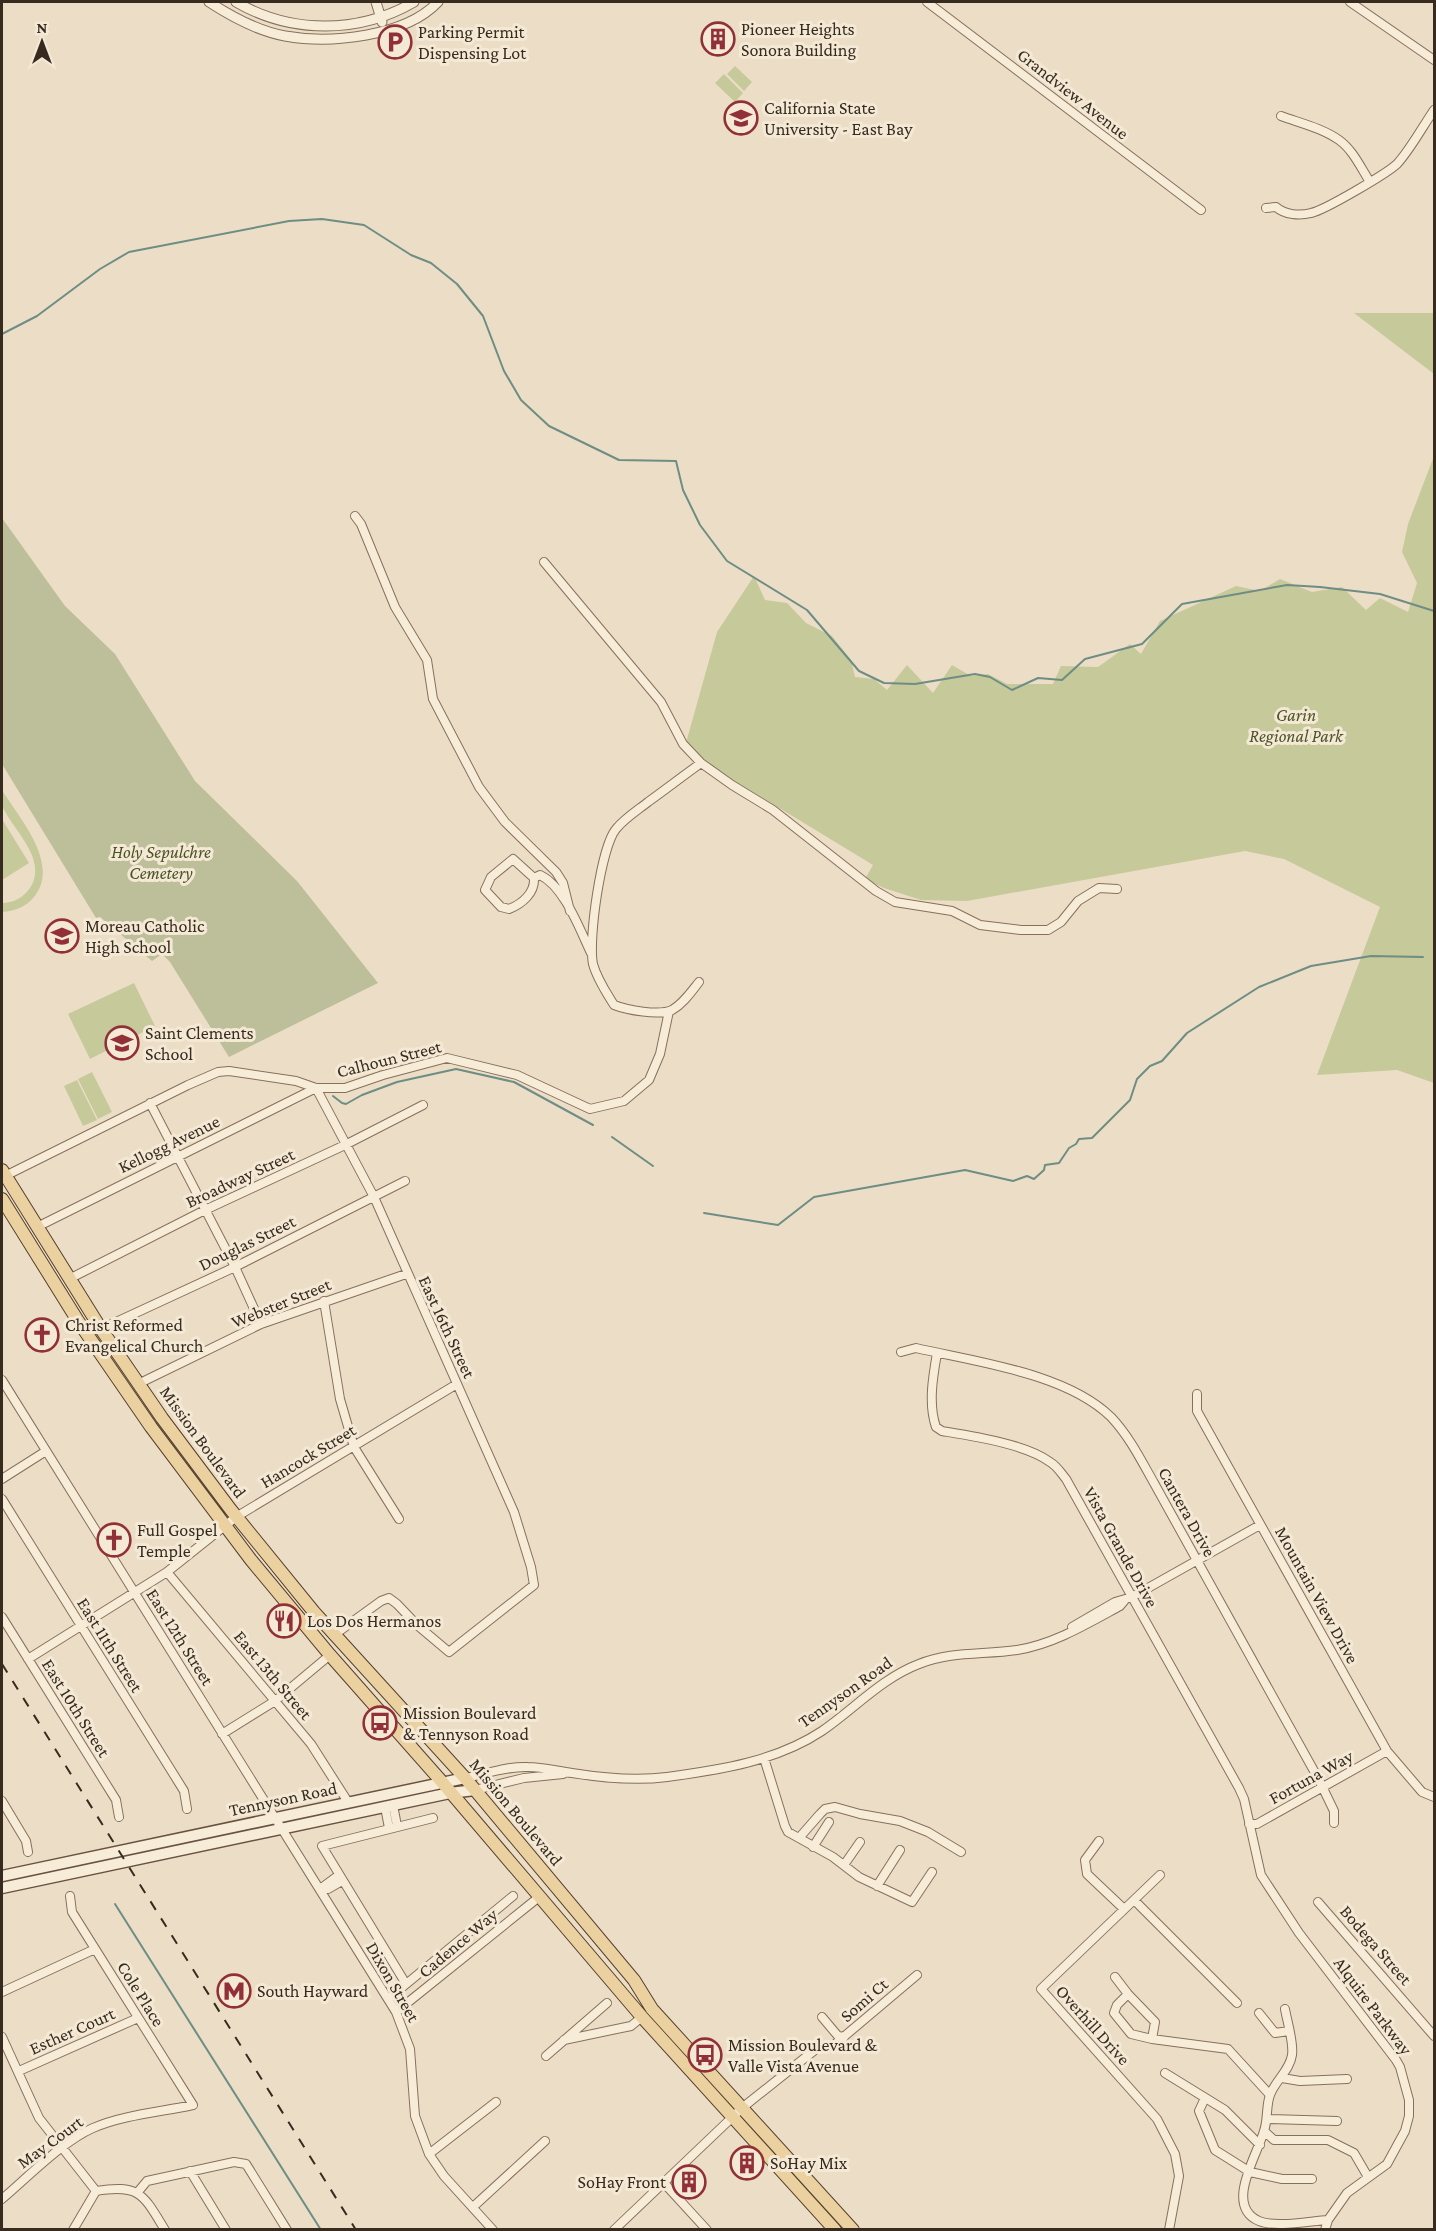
<svg xmlns="http://www.w3.org/2000/svg" width="1436" height="2231" font-family="'Crimson Pro',serif">
  <style>
    .green { fill: #c6c99a }
    .cemetery { fill: #bcbf99 }
    .lines { fill: none; stroke-linecap: round; stroke-linejoin: round }
    .stream { stroke: #6e8d84; stroke-width: 2 }
    .minor-casing { stroke: #86705c; stroke-width: 10 }
    .tertiary-casing { stroke: #86705c; stroke-width: 11 }
    .secondary-casing { stroke: #685240; stroke-width: 13 }
    .primary-casing { stroke: #543f30; stroke-width: 14 }
    .minor { stroke: #f7ecd8; stroke-width: 8 }
    .tertiary { stroke: #f7ecd8; stroke-width: 9 }
    .secondary { stroke: #f7ecd8; stroke-width: 10 }
    .primary { stroke: #ecd1a0; stroke-width: 12 }
    .rail { stroke: #372a1f; stroke-width: 2; stroke-dasharray: 10 10; stroke-linecap: butt }
    .labels { text-anchor: middle; dominant-baseline: central; stroke-width: 6; stroke-linejoin: round; paint-order: stroke }
    .poi-label { font-size: 18px; fill: #372a1f; stroke: #f4e9d5; text-anchor: start }
    .street-label { font-size: 18px; fill: #372a1f; stroke: #f4e9d5 }
    .park-label { font-size: 18px; font-style: italic; fill: #4a5227; stroke: #f4e9d5 }
  </style>
  <rect width="100%" height="100%" fill="#ecdec6"/>
  <path class="green" d="M735,66L752,82L744,91L727,74Z
    M724,74L743,93L735,102L715,83Z
    M1354,313H1434V374Z
    M1434,456V1083L1397,1070L1317,1075L1380,907L1284,859L1245,851L967,901L921,900L884,888L865,879L873,865L684,750L717,632L754,576L765,600L787,603L806,623L832,636L851,660L855,677L874,679L887,690L907,665L933,693L952,665L971,676L988,674L1007,684H1053L1061,666L1098,667L1130,644L1141,654L1160,621L1236,586L1260,591L1280,579L1312,592L1342,587L1366,610L1380,598L1408,612L1417,583L1402,552L1408,524Z
    M2,790C19,818 61,864 34,897C26,907 14,911 2,912V903C13,903 23,898 30,888C48,860 15,832 3,808C0,803 1,796 2,790Z
    M2,819L29,863L2,880Z
    M134,983L155,1026L90,1059L68,1014Z
    M92,1072L112,1112L98,1119L78,1079Z
    M77,1080L97,1120L83,1126L64,1086Z"/>
  <path class="cemetery" d="M2,518L65,606L115,654L195,781L297,881L378,983L229,1057L170,962L162,954L152,961L100,917L96,918L2,764Z"/>
  <g class="lines">
    <path class="stream" d="M2,334L37,316L100,269L129,252L289,221L322,219L364,225L411,255L431,263L457,284L483,316L504,371L521,400L549,426L619,460L676,461L683,490L700,525L727,561L807,610L859,671L884,683L915,684L975,674L990,677L1012,690L1038,678L1062,680L1085,659L1142,644L1182,604L1287,585L1320,587L1380,594L1434,611
      M333,1096L342,1103L346,1104L362,1095L397,1082L456,1069L514,1082L593,1125
      M612,1137L653,1166
      M704,1213L778,1225L814,1197L965,1170L1013,1181L1027,1176L1034,1179L1044,1170L1045,1165L1059,1163L1069,1148L1076,1144L1079,1139L1092,1138L1130,1100L1137,1079L1150,1066L1162,1061L1187,1033L1259,987L1311,966L1371,956L1423,957
      M115,1904L321,2230"/>
    <g class="minor-casing">
      <path id="minor" d="M927,2L1201,210
        M1350,2L1434,60
        M1281,116C1300,123 1322,128 1339,140C1353,150 1361,168 1370,182
        M1266,208L1276,207C1285,215 1300,216 1311,213C1325,210 1386,174 1397,164C1410,150 1423,126 1434,110
        M355,516L361,524L395,607L427,660L433,699L479,787L505,822L556,872L563,883L570,911
        M544,562L661,702L683,744L701,763L732,785L773,810L876,891L895,902L952,911L980,925L1021,930H1048L1061,922L1078,901L1099,888L1117,889
        M534,878C535,893 522,904 509,909L501,907L485,890L491,877L513,859L534,878L540,875C564,886 580,930 591,953
        M699,982C691,992 683,1004 672,1010C659,1016 627,1010 614,1005C606,992 597,979 593,964C588,940 601,847 616,829C625,818 638,810 648,802C666,789 683,776 701,763
        M150,1103L235,1267L261,1324
        M3,1177L188,1085L218,1072L229,1071L296,1081L316,1088H345L383,1075L447,1058L517,1075L590,1109L624,1101L649,1080L660,1054L669,1011
        M37,1227L316,1088L374,1197L514,1512L531,1567L534,1585L449,1652L417,1625L397,1604L389,1598L381,1601L334,1635
        M69,1279L205,1210L345,1145L423,1105
        M324,1301L340,1399L354,1447L399,1519
        M101,1329L235,1267L405,1181
        M901,1352L916,1348C976,1362 1066,1373 1111,1417C1129,1436 1141,1460 1154,1483L1319,1780L1334,1811V1823
        M937,1353C933,1376 928,1404 936,1427L942,1431C972,1436 1026,1444 1050,1462C1057,1466 1061,1473 1066,1479L1239,1788L1244,1799L1261,1875L1299,1933L1396,2060L1400,2067L1409,2100V2116L1405,2131L1387,2164L1347,2193L1328,2220L1325,2230
        M2,1380L396,2012L410,2049L415,2116L429,2154L444,2176L493,2230
        M138,1384L261,1324L406,1274
        M1197,1394V1411L1387,1751L1422,1792L1434,1797
        M2,1479L46,1451
        M2,1499L184,1791L187,1809
        M167,1572L311,1744L348,1802
        M2,1617L116,1800L119,1817
        M1072,1627L1115,1602L1132,1597L1260,1525
        M28,1659L167,1572L236,1517L457,1384
        M222,1734L275,1701L330,1655
        M764,1758L785,1826L788,1832L833,1857L859,1877L912,1902L932,1872
        M465,1778C486,1774 507,1766 528,1767C543,1767 557,1771 572,1773C603,1778 637,1781 667,1777C720,1770 777,1761 822,1731C854,1709 882,1678 919,1664C951,1651 983,1655 1017,1650C1054,1644 1087,1624 1120,1606L1125,1600
        M475,1790L524,1778L563,1774
        M2,1801L26,1841L28,1852
        M393,1805L397,1826
        M385,1807L389,1828
        M1249,1824H1257L1387,1751
        M799,1838L820,1814L825,1809L835,1807L860,1814L900,1821L928,1832L961,1852
        M1099,1841L1085,1860L1087,1874L1124,1909
        M813,1847L829,1822
        M844,1865L860,1842
        M1160,1875L1041,1989L1157,2119L1175,2154L1179,2176L1169,2230
        M877,1886L900,1850
        M320,1889H328L342,1881
        M320,1889L339,1875
        M1134,1900L1237,2003
        M1318,1902L1434,2036
        M1115,1977L1128,1994L1155,2022L1152,2039L1228,2049L1270,2095
        M406,1984L322,1846L433,1818
        M2,1992L95,1949
        M1128,1994L1117,2005L1114,2013L1131,2034L1152,2039
        M388,1999L513,1896
        M1285,2009C1287,2021 1294,2043 1292,2055C1290,2070 1275,2081 1270,2095C1266,2105 1268,2120 1264,2131C1257,2156 1224,2206 1259,2221C1275,2228 1310,2221 1328,2220
        M396,2012L539,1897
        M1259,2013L1275,2033L1289,2031
        M822,2017L838,2036L844,2037
        M2,2037L39,2118L96,2191
        M564,2040L631,2026L642,2017
        M546,2056L607,2003
        M19,2071L138,2018
        M1165,2073L1225,2110L1260,2145
        M1282,2078L1300,2081L1347,2079
        M1205,2098L1199,2111L1215,2150L1250,2172L1282,2179H1312
        M1267,2119L1337,2121
        M1264,2131L1274,2140H1328L1354,2153L1368,2177
        M429,2154L496,2102
        M190,2171L226,2230
        M664,2183L707,2230
        M96,2191C140,2184 143,2194 165,2230
        M137,2193L147,2181L234,2162L246,2164L287,2230
        M2,2199C28,2177 63,2141 93,2128C123,2115 160,2112 193,2105L72,1912L70,1896
        M473,2207L545,2141
        M73,2230L96,2191
        M614,2230L742,2108L816,2049L834,2045L917,1975"/>
    </g>
    <g class="tertiary-casing">
      <path id="tertiary" d="M209,2C232,17 257,31 285,36C330,44 405,37 438,2
        M236,2C291,34 359,34 414,2
        M376,2L382,22"/>
    </g>
    <g class="secondary-casing">
      <path id="secondary" d="M2,1876L465,1778
        M2,1888L450,1793L475,1790"/>
    </g>
    <g class="primary-casing">
      <path id="primary" d="M2,1170L101,1329L162,1418L231,1510L314,1612L465,1778L634,1980L652,2009L853,2230
        M2,1199L78,1321L151,1427L251,1560L330,1655L442,1782L642,2017L835,2230"/>
    </g>
    <use href="#minor" class="minor"/>
    <use href="#tertiary" class="tertiary"/>
    <use href="#secondary" class="secondary"/>
    <use href="#primary" class="primary"/>
    <path class="rail" d="M2,1664L356,2230"/>
  </g>
  <defs>
    <g id="building-ring" transform="scale(1.725)"><circle r="9.5" fill="#f4e9d5" stroke="#913036" stroke-width="1.5"/><path d="M-4-6H4V6H1V3H-1V6H-4ZM-2.5-4.3h1.7v1.8h-1.7ZM.8-4.3h1.7v1.8H.8ZM-2.5-1h1.7V.8h-1.7ZM.8-1h1.7V.8H.8Z" fill="#913036"/></g>
    <g id="parking-ring" transform="scale(1.725)"><circle r="9.5" fill="#f4e9d5" stroke="#913036" stroke-width="1.5"/><path d="M-3.5-5.5H1a3.5 3.5 0 0 1 0 7H-1V5.5H-3.5ZM-1-3.4V-.6H.8a1.4 1.4 0 0 0 0-2.8Z" fill="#913036"/></g>
    <g id="university-ring" transform="scale(1.725)"><circle r="9.5" fill="#f4e9d5" stroke="#913036" stroke-width="1.5"/><path d="M0-5L7-2L0 1L-7-2ZM-4 1L0 2.5L4 1V4Q0 6-4 4Z" fill="#913036"/></g>
    <g id="school-ring" transform="scale(1.725)"><circle r="9.5" fill="#f4e9d5" stroke="#913036" stroke-width="1.5"/><path d="M0-5L7-2L0 1L-7-2ZM-4 1L0 2.5L4 1V4Q0 6-4 4Z" fill="#913036"/></g>
    <g id="church-ring" transform="scale(1.725)"><circle r="9.5" fill="#f4e9d5" stroke="#913036" stroke-width="1.5"/><path d="M-1.2-6h2.4v3.5h3.3v2.4h-3.3V6h-2.4V-.1h-3.3v-2.4h3.3Z" fill="#913036"/></g>
    <g id="restaurant-ring" transform="scale(1.725)"><circle r="9.5" fill="#f4e9d5" stroke="#913036" stroke-width="1.5"/><path d="M-5-6h1v4h1v-4h1v4h1v-4h1v5L-1.5 .5V6h-2V.5L-5-1ZM5-6V6H3V1.5H1.5Q1.5-4 5-6Z" fill="#913036"/></g>
    <g id="bus-ring" transform="scale(1.725)"><circle r="9.5" fill="#f4e9d5" stroke="#913036" stroke-width="1.5"/><path d="M-5-6H5V4H4V6H2V4H-2V6H-4V4H-5ZM-3.5-4V0h7V-4ZM-3.5 1.2v1.5H-2V1.2ZM2 1.2v1.5H3.5V1.2Z" fill="#913036"/></g>
    <g id="metro-ring" transform="scale(1.725)"><circle r="9.5" fill="#f4e9d5" stroke="#913036" stroke-width="1.5"/><path d="M-5.5 5V-5H-3L0 0L3-5H5.5V5H3V-.5L0 4L-3-.5V5Z" fill="#913036"/></g>
  </defs>
  <g fill-rule="evenodd">
    <use href="#building-ring" x="718" y="39"/>
    <use href="#parking-ring" x="395" y="42"/>
    <use href="#university-ring" x="741" y="118"/>
    <use href="#school-ring" x="62" y="936"/>
    <use href="#school-ring" x="122" y="1043"/>
    <use href="#church-ring" x="42" y="1335"/>
    <use href="#church-ring" x="114" y="1540"/>
    <use href="#restaurant-ring" x="284" y="1621"/>
    <use href="#bus-ring" x="380" y="1723"/>
    <use href="#metro-ring" x="234" y="1991"/>
    <use href="#bus-ring" x="705" y="2055"/>
    <use href="#building-ring" x="747" y="2163"/>
    <use href="#building-ring" x="689" y="2182"/>
  </g>
  <g class="labels">
    <g class="poi-label">
      <text x="741" y="29">Pioneer Heights<tspan x="741" dy="21">Sonora Building</tspan></text>
      <text x="418" y="32">Parking Permit<tspan x="418" dy="21">Dispensing Lot</tspan></text>
      <text x="764" y="108">California State<tspan x="764" dy="21">University - East Bay</tspan></text>
      <text x="85" y="926">Moreau Catholic<tspan x="85" dy="21">High School</tspan></text>
      <text x="145" y="1033">Saint Clements<tspan x="145" dy="21">School</tspan></text>
      <text x="65" y="1325">Christ Reformed<tspan x="65" dy="21">Evangelical Church</tspan></text>
      <text x="137" y="1530">Full Gospel<tspan x="137" dy="21">Temple</tspan></text>
      <text x="307" y="1621">Los Dos Hermanos</text>
      <text x="403" y="1713">Mission Boulevard<tspan x="403" dy="21">&amp; Tennyson Road</tspan></text>
      <text x="257" y="1991">South Hayward</text>
      <text x="728" y="2045">Mission Boulevard &amp;<tspan x="728" dy="21">Valle Vista Avenue</tspan></text>
      <text x="770" y="2163">SoHay Mix</text>
      <text x="666" y="2182" text-anchor="end">SoHay Front</text>
    </g>
    <g class="street-label">
      <text transform="translate(1073 94) rotate(38)">Grandview Avenue</text>
      <text transform="translate(389 1059) rotate(-14)">Calhoun Street</text>
      <text transform="translate(169 1144) rotate(-26)">Kellogg Avenue</text>
      <text transform="translate(240 1178) rotate(-25)">Broadway Street</text>
      <text transform="translate(247 1243) rotate(-26)">Douglas Street</text>
      <text transform="translate(281 1303) rotate(-22)">Webster Street</text>
      <text transform="translate(447 1327) rotate(65)">East 16th Street</text>
      <text transform="translate(203 1442) rotate(54)">Mission Boulevard</text>
      <text transform="translate(308 1456) rotate(-31)">Hancock Street</text>
      <text transform="translate(1187 1512) rotate(61)">Cantera Drive</text>
      <text transform="translate(1121 1547) rotate(61)">Vista Grande Drive</text>
      <text transform="translate(1317 1595) rotate(61)">Mountain View Drive</text>
      <text transform="translate(180 1637) rotate(58)">East 12th Street</text>
      <text transform="translate(110 1645) rotate(58)">East 11th Street</text>
      <text transform="translate(273 1675) rotate(50)">East 13th Street</text>
      <text transform="translate(845 1692) rotate(-35)">Tennyson Road</text>
      <text transform="translate(76 1708) rotate(58)">East 10th Street</text>
      <text transform="translate(1311 1777) rotate(-29)">Fortuna Way</text>
      <text transform="translate(283 1799) rotate(-12)">Tennyson Road</text>
      <text transform="translate(516 1812) rotate(50)">Mission Boulevard</text>
      <text transform="translate(458 1943) rotate(-40)">Cadence Way</text>
      <text transform="translate(1376 1945) rotate(49)">Bodega Street</text>
      <text transform="translate(393 1982) rotate(60)">Dixon Street</text>
      <text transform="translate(141 1994) rotate(58)">Cole Place</text>
      <text transform="translate(864 2000) rotate(-41)">Somi Ct</text>
      <text transform="translate(1373 2006) rotate(53)">Alquire Parkway</text>
      <text transform="translate(1093 2025) rotate(48)">Overhill Drive</text>
      <text transform="translate(72 2031) rotate(-24)">Esther Court</text>
      <text transform="translate(50 2142) rotate(-36)">May Court</text>
    </g>
    <g class="park-label">
      <text x="1296" y="715">Garin<tspan x="1296" dy="21">Regional Park</tspan></text>
      <text x="161" y="852">Holy Sepulchre<tspan x="161" dy="21">Cemetery</tspan></text>
    </g>
  </g>
  <rect width="1436" height="2231" fill="none" stroke="#372a1f" stroke-width="6"/>
  <g transform="translate(42 42)" stroke="#f4e9d5" stroke-width="4.5" paint-order="stroke">
  <path d="M0-4.5L10 22L0 15L-10 22Z" fill="#372a1f"/>
  <text y="-9" font-size="16" font-weight="bold" text-anchor="middle" fill="#372a1f">N</text>
  </g>
</svg>
